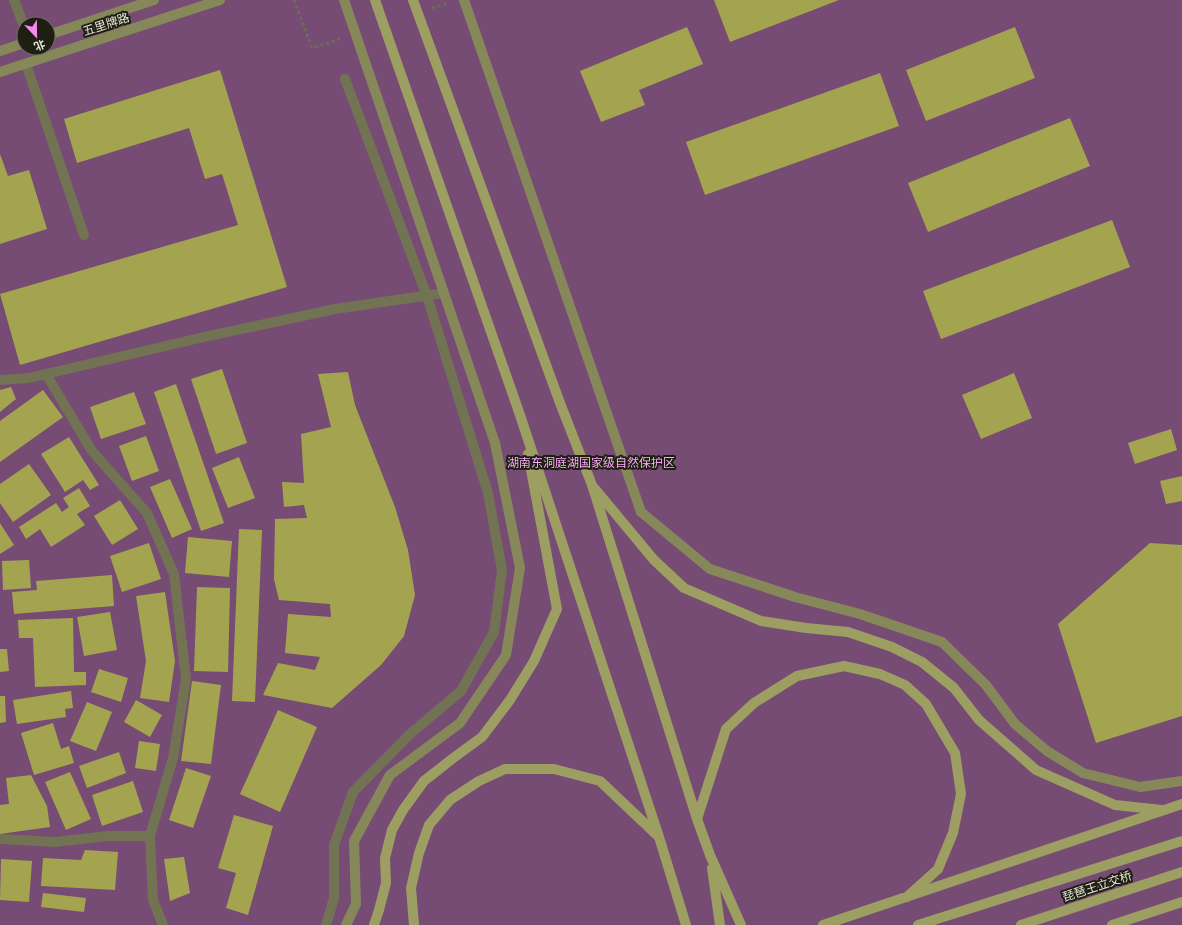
<svg xmlns="http://www.w3.org/2000/svg" width="1182" height="925" font-family="'Golos Text','Noto Sans SC',sans-serif">
  <style>
    .green { fill: #764c74; fill-rule: evenodd }
    .building { fill: #a4a450 }
    .lines { fill: none; stroke-linecap: round; stroke-linejoin: round }
    .path { stroke: #6d6e54; stroke-width: 2.5; stroke-dasharray: 3 3; stroke-linecap: butt }
    .street { stroke: #727353; stroke-width: 10 }
    .secondary { stroke: #87885a; stroke-width: 10 }
    .primary { stroke: #9d9e61; stroke-width: 10 }
    .labels { text-anchor: middle; dominant-baseline: central; stroke-width: 4; stroke-linejoin: round; paint-order: stroke }
    .street-label { font-size: 12px; fill: #e5e6d5; stroke: #1e1f12 }
    .park-label { font-size: 12px; fill: #fcaaf8; stroke: #1e1f12 }
  </style>
  <rect width="100%" height="100%" fill="#38381a"/>
  <path class="green" d="M0,0H1182V925H0ZM24,24H48V48H24Z"/>
  <path class="building" d="M714,0H839L730,42Z
    M687,27L703,64L639,90L645,105L601,122L580,71Z
    M1015,27L1035,78L926,121L906,70Z
    M220,70L287,287L20,365L0,294L238,225L222,174L205,179L189,128L77,163L64,119Z
    M880,73L899,126L705,195L686,142Z
    M1070,118L1090,166L928,232L908,183Z
    M0,154L8,176L29,170L47,229L0,244Z
    M1112,220L1130,267L941,339L923,291Z
    M222,369L247,443L216,454L191,379Z
    M348,372L355,405L395,507L408,550L415,595L404,636L381,665L332,708L263,695L278,663L315,670L320,657L285,653L288,614L331,617L330,604L279,600L274,579L275,519L307,518L304,505L284,507L282,482L304,483L301,434L331,427L318,374Z
    M1014,373L1032,418L981,439L962,395Z
    M176,384L224,523L201,531L154,392Z
    M11,387L16,399L0,412V390Z
    M43,390L63,417L0,462V421Z
    M134,392L146,424L101,439L90,407Z
    M1171,429L1177,450L1135,464L1128,443Z
    M146,436L159,471L132,481L119,446Z
    M69,437L99,485L90,490L83,480L65,492L41,454Z
    M239,457L255,498L228,508L212,468Z
    M29,464L51,495L13,522L0,503V484Z
    M1182,476V501L1166,504L1160,481Z
    M170,479L192,529L172,538L150,487Z
    M79,488L90,506L77,514L85,525L51,547L40,529L26,539L19,527L56,503L62,512L69,507L63,498Z
    M120,500L138,529L112,545L94,516Z
    M0,523L14,545L0,554Z
    M239,529L262,530L255,702L232,701Z
    M188,537L232,541L229,577L185,573Z
    M149,543L161,579L122,592L110,556Z
    M1150,543L1182,545V716L1096,743L1058,624Z
    M29,560L31,588L3,590L2,561Z
    M112,575L114,606L14,614L12,592L37,590L36,581Z
    M197,587L230,588L228,672L194,671Z
    M165,592L175,661L169,702L140,698L146,661L136,596Z
    M110,612L117,650L84,656L77,617Z
    M73,618L74,672H86V685L35,687L33,638H19L18,620Z
    M0,649H7L9,671L0,672Z
    M99,669L128,678L121,702L91,692Z
    M192,681L221,685L211,764L181,761Z
    M71,691L73,708L65,709L66,717L17,724L13,700Z
    M0,696H5L6,722L0,723Z
    M136,700L162,715L150,737L124,722Z
    M87,702L112,712L96,751L70,741Z
    M278,710L317,727L280,812L240,794Z
    M53,723L61,749L69,746L74,763L34,775L21,733Z
    M139,741L160,744L156,771L135,768Z
    M119,752L126,773L87,788L79,766Z
    M186,768L211,776L193,828L169,820Z
    M70,772L91,819L66,830L45,782Z
    M31,775L47,806L50,827L0,834V805L9,804L6,778Z
    M133,781L143,812L102,826L92,795Z
    M234,815L273,826L248,915L226,908L236,873L218,868Z
    M85,850L118,852L115,890L41,886L43,858L81,860Z
    M184,857L190,893L170,901L164,859Z
    M1,859L32,861L29,902L0,900Z
    M43,893L86,898L84,912L41,907Z"/>
  <g class="lines">
    <path class="path" d="M294,0L312,48L340,39
      M432,8L448,3"/>
    <path class="street" d="M14,0L24,26
      M26,64L84,235
      M46,374L92,451L147,513L174,574L186,679L173,758L150,836L153,900L163,925
      M0,380L29,378L204,337L335,309L444,293
      M0,839L55,842L108,836H150
      M326,925L334,898V845L353,792L409,735L461,691L494,632L502,570L488,493L427,296L345,79"/>
    <path class="secondary" d="M344,0L495,443L520,568L506,655L460,723L390,775L354,841L356,904L346,925
      M464,0L641,512L710,569L795,597L860,614L942,642L986,685L1015,724L1047,751L1083,773L1140,787L1182,781
      M48,35L154,0
      M0,51L24,43
      M0,72L220,0"/>
    <path class="primary" d="M375,0L520,415L659,837L686,925
      M413,0L560,403L592,485L697,819L710,855L741,925
      M595,489L654,560L684,588L761,621L806,628L848,632L892,647L922,662L954,688L979,720L1036,770L1115,805L1162,810
      M697,819L726,729L754,703L797,676L844,666L880,674L905,685L926,704L955,753L961,794L953,833L938,869L907,897
      M712,868L720,925
      M374,925L379,910L386,883L385,858L392,830L403,810L424,781L452,759L482,737L510,700L534,661L557,609L528,454
      M414,925L411,888L419,853L429,825L450,800L479,781L505,769H554L600,781L659,837
      M823,925L1182,804
      M918,925L1182,841
      M1021,925L1182,872
      M1112,925L1182,902"/>
  </g>
  <g class="labels">
    <g class="street-label">
      <text transform="translate(106 24) rotate(-18)">五里牌路</text>
      <text transform="translate(1097 886) rotate(-18)">琵琶王立交桥</text>
    </g>
    <g class="park-label">
      <text x="591" y="462">湖南东洞庭湖国家级自然保护区</text>
    </g>
  </g>
  <g transform="translate(36 36) rotate(158)"><circle r="19" fill="#1e1f12" stroke="#6e6f60"/>
  <path d="M0-3L7 15L0 10L-7 15Z" fill="#f489f0"/>
  <text y="-6" font-size="11" font-weight="bold" text-anchor="middle" fill="#e5e6d5">北</text>
  </g>
</svg>
